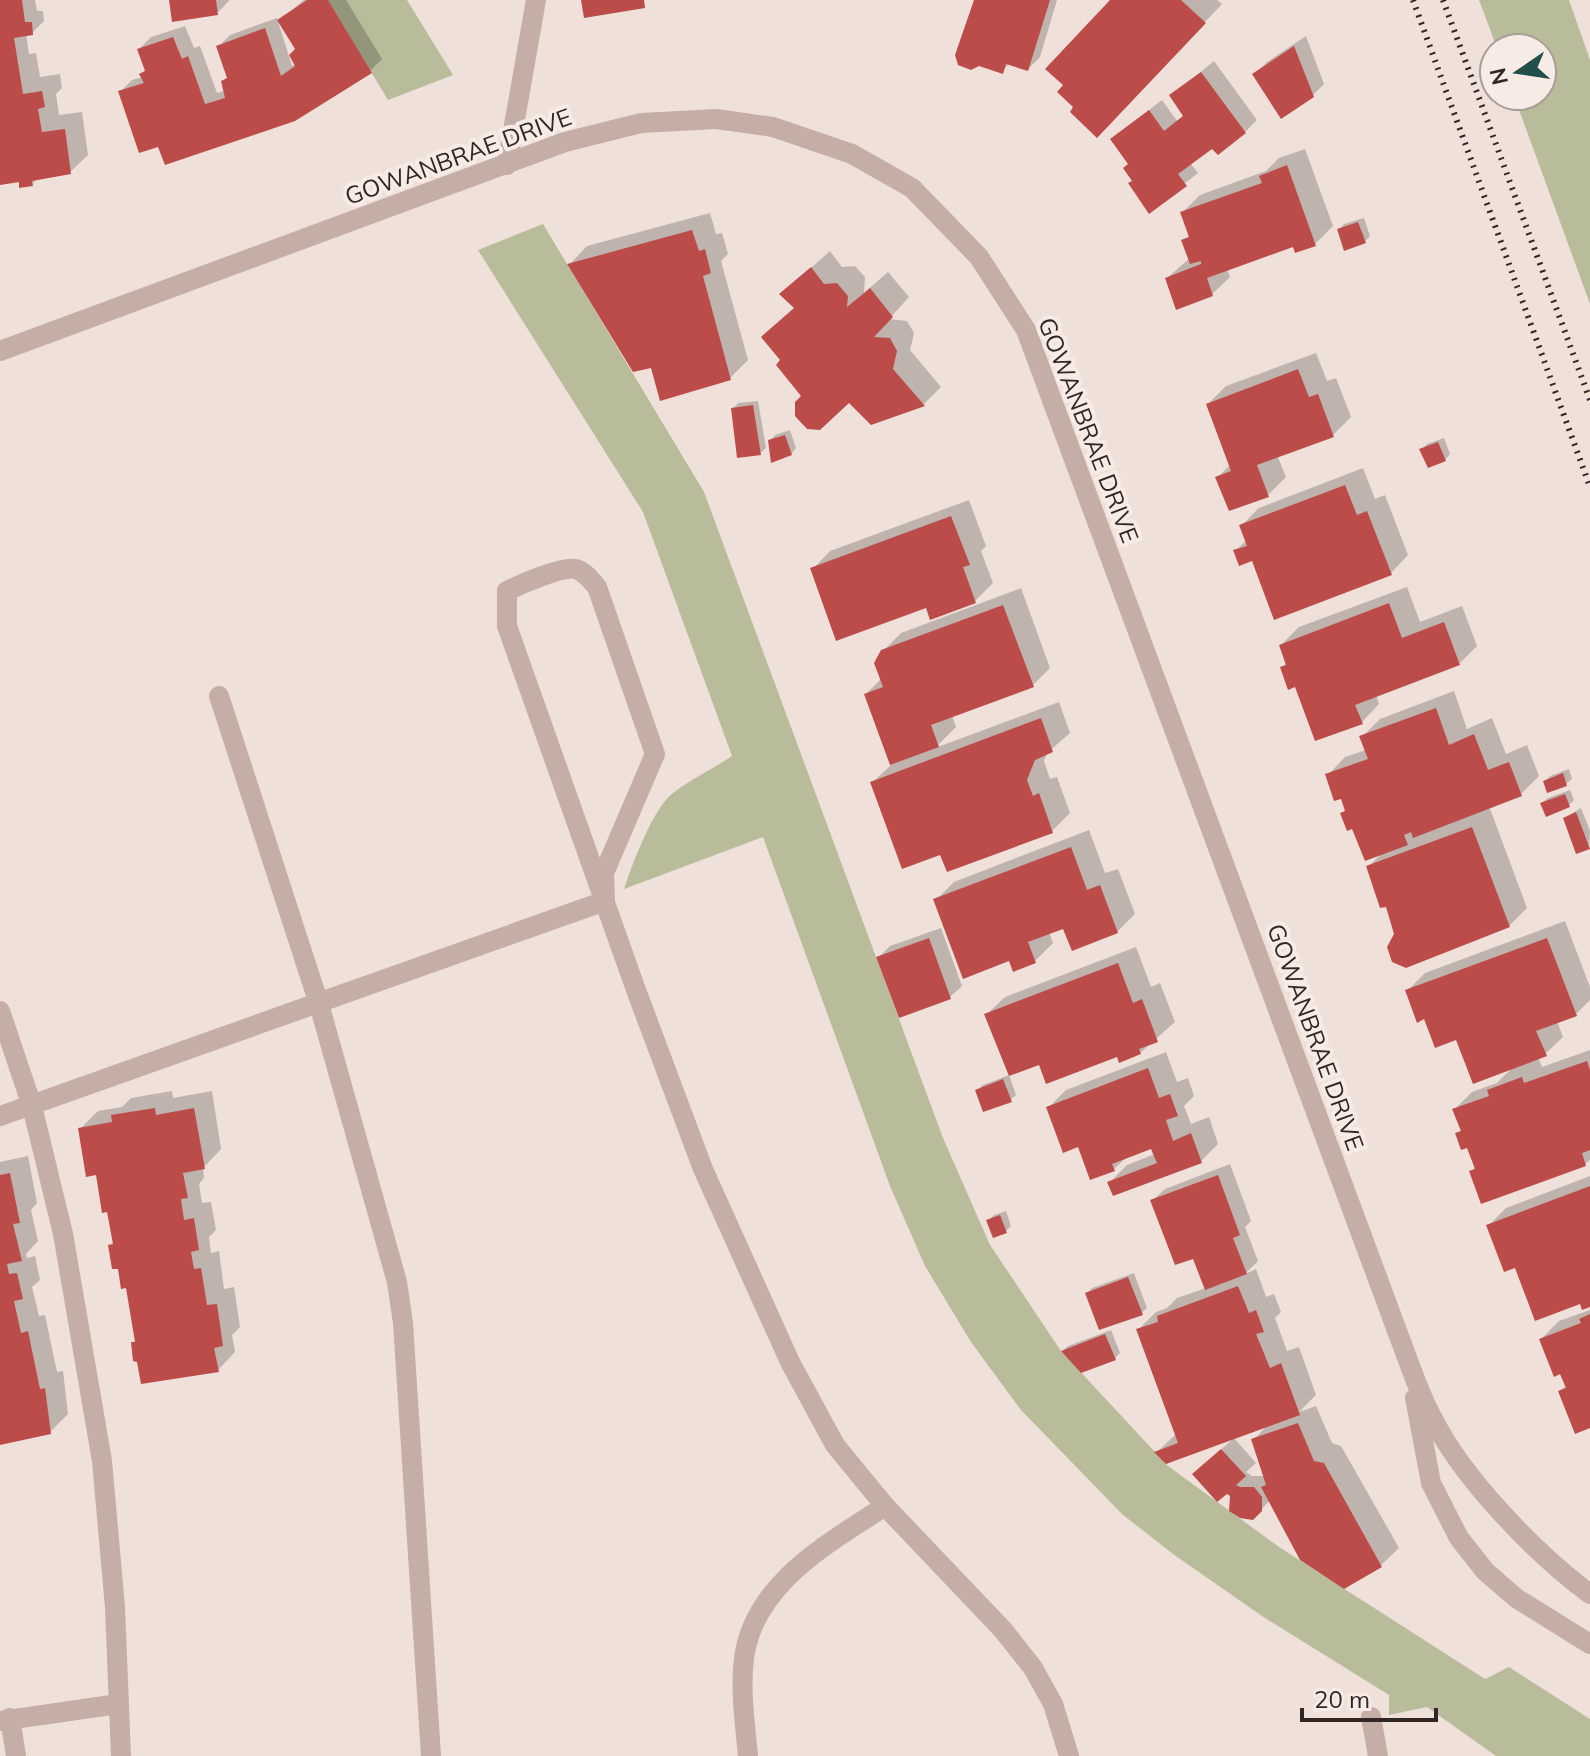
<svg xmlns="http://www.w3.org/2000/svg" width="1590" height="1756" font-family="Mulish,sans-serif">
  <style>
    .green { fill: #b8bc9a }
    .shadow { fill: #0003 }
    .building { fill: #bc4c4a }
    .lines { fill: none; stroke-linecap: round; stroke-linejoin: round }
    .lane { stroke: #c5aea6; stroke-width: 20 }
    .street { stroke: #c5aea6; stroke-width: 20 }
    .rail { stroke: #322726; stroke-width: 6; stroke-dasharray: 2 6; stroke-linecap: butt }
    .labels { text-anchor: middle; dominant-baseline: central; stroke-width: 8; stroke-linejoin: round; paint-order: stroke }
    .street-label { font-size: 24px; fill: #322726; stroke: #f7ebe5 }
  </style>
  <rect width="100%" height="100%" fill="#efe0d9"/>
  <path class="green" d="M328,0H407L453,75L388,100Z
    M1479,0H1569L1590,60V304L1514,96H1542V48H1497Z
    M543,224L704,492L943,1138L990,1245L1061,1351L1168,1466L1279,1547L1485,1679L1509,1667L1590,1719V1756H1496L1427,1707L1389,1715V1695L1262,1616L1173,1554L1122,1514L1021,1410L971,1342L925,1266L890,1186L763,837L624,889C632,865 653,808 673,793C691,779 713,769 732,756L643,512L478,250Z"/>
  <path class="shadow" d="M0,0H35L37,11H43L44,21L32,33L26,34L29,54L36,53L40,77L60,74L62,88L56,94L59,115L82,112L88,155L70,172L38,178L32,184L20,179L0,183Z
    M171,0H229V1L217,13Z
    M304,0H346L382,59L370,71L159,145L120,92L132,80L143,77L142,74L146,69L139,49L151,37L185,26L194,48L200,46L217,93L225,91L229,77L218,47L230,35L277,18L292,66L296,64L297,50L280,20Z
    M977,0H1057L1040,57L1028,69L1010,63L1002,71Z
    M1113,0H1217L1222,4L1114,118L1075,106Z
    M1306,36L1324,84L1312,96L1255,74L1267,62Z
    M1214,61L1257,120L1245,132L1213,146L1190,163L1198,173L1150,211L1134,180L1130,164L1112,139L1162,100L1177,121L1185,115L1171,96Z
    M1305,149L1333,226L1315,244L1294,245L1227,269L1230,277L1212,294L1167,278L1190,258L1184,241L1190,234L1183,212L1200,195L1266,171L1279,158Z
    M710,213L716,234L722,233L728,254L721,261L748,360L730,378L652,365L570,264L587,246Z
    M1364,218L1370,236L1365,241L1339,230L1344,224Z
    M830,251L842,267L855,266L865,277L864,293L888,272L909,297L889,319L907,321L914,333L910,350L941,387L924,404L872,423L849,401L796,307L782,294Z
    M1316,353L1327,381L1336,378L1351,417L1333,435L1277,455L1286,477L1268,495L1218,477L1231,464L1208,404L1226,386Z
    M758,401L766,448L760,453L733,409L738,403Z
    M790,430L796,448L791,454L770,441L775,435Z
    M1444,438L1450,454L1445,460L1422,450L1427,444Z
    M1363,468L1375,499L1385,495L1408,555L1391,573L1253,559L1235,551L1247,540L1241,526L1259,508Z
    M969,500L986,546L981,551L993,583L975,601L927,605L813,569L830,551Z
    M1407,587L1420,622L1462,606L1477,646L1459,664L1376,695L1379,704L1362,722L1296,684L1282,667L1287,663L1281,645L1299,627Z
    M1021,588L1050,668L1033,685L952,715L956,727L935,748L1059,702L1070,733L1047,753L1044,761L1050,779L1057,777L1070,813L1052,831L948,870L941,853L872,783L892,764L866,694L882,678L883,651L901,633Z
    M1454,691L1467,729L1492,718L1506,754L1527,745L1539,776L1521,794L1489,806L1527,908L1509,926L1387,904L1368,867L1383,852L1346,810L1342,797L1328,775L1345,757L1366,750L1362,737L1380,719Z
    M1569,769L1572,779L1566,784L1548,790L1545,781L1550,776Z
    M1570,790L1574,800L1569,805L1542,803L1548,798Z
    M1581,808L1590,831L1589,847L1565,818Z
    M1089,830L1105,873L1118,869L1135,914L1117,932L1065,926L1049,932L1053,943L1035,961L1010,958L936,900L954,882Z
    M1565,921L1590,987V1000L1576,1014L1557,1021L1563,1037L1545,1054L1538,1057L1542,1067L1590,1050V1160L1585,1164L1471,1171L1476,1167L1469,1145L1457,1134L1462,1129L1455,1109L1472,1092L1497,1083L1513,1067L1425,1017L1407,991L1425,973Z
    M941,928L962,986L950,997L879,957L890,946Z
    M1136,947L1151,987L1160,983L1175,1022L1140,1053L1040,1062L987,1014L1005,997Z
    M1166,1052L1177,1082L1188,1078L1194,1096L1184,1106L1191,1124L1209,1117L1218,1144L1201,1161L1110,1182L1127,1165L1155,1154L1152,1147L1128,1156L1114,1169L1091,1178L1079,1145L1048,1108L1066,1090Z
    M1009,1075L1016,1095L1010,1100L977,1090L983,1085Z
    M172,1091L173,1098L212,1091L221,1149L203,1168L204,1178L199,1184L202,1203L211,1202L216,1230L209,1237L211,1253L219,1251L224,1289L234,1287L240,1327L232,1335L235,1352L218,1370L133,1343L137,1339L127,1286L110,1246L114,1242L108,1210L80,1129L98,1111L122,1107L131,1098Z
    M28,1156L37,1203L31,1210L38,1241L26,1254L27,1258L35,1256L40,1280L32,1287L39,1316L45,1315L57,1372L63,1371L68,1414L50,1432L0,1443V1162Z
    M1230,1164L1251,1221L1245,1227L1258,1261L1245,1274L1256,1269L1266,1297L1274,1294L1281,1312L1275,1318L1287,1351L1299,1347L1316,1395L1299,1412L1316,1406L1332,1443L1341,1446L1399,1548L1381,1565L1270,1500L1261,1510L1232,1495L1207,1462L1234,1438L1256,1463L1246,1472L1252,1476H1265L1253,1440L1269,1424L1157,1452L1176,1434L1138,1330L1156,1312L1167,1308L1177,1298L1206,1288L1194,1256L1153,1200L1165,1189Z
    M1590,1176V1305L1516,1265L1488,1226L1506,1208Z
    M1006,1211L1011,1226L1006,1231L988,1221L994,1215Z
    M1134,1273L1147,1308L1141,1313L1087,1293L1092,1288Z
    M1590,1310V1426L1560,1391L1567,1385L1541,1339L1559,1321Z
    M1111,1330L1120,1353L1115,1358L1063,1351L1068,1346Z"/>
  <path class="building" d="M0,0H22L25,22H32L33,35L14,38L23,94L42,91L45,107L38,109L42,132L65,129L71,174L32,181L33,186L19,188V182L0,185Z
    M169,0H216L218,15L172,22Z
    M307,0H328L372,73L295,121L165,165L158,147L139,153L118,91L144,83L139,74L145,71L137,49L173,37L182,59L188,56L205,104L225,98L221,81L227,78L216,46L265,28L281,76L295,66L289,55L295,49L277,20Z
    M581,0H644L645,8L584,18Z
    M974,0H1050L1028,71L1006,64L1003,74L979,66L971,70L958,65L955,55Z
    M1110,0H1181L1206,23L1097,138L1070,112L1073,107L1057,92L1063,85L1045,69Z
    M1294,46L1314,97L1281,119L1252,74Z
    M1201,72L1246,133L1218,155L1212,149L1178,174L1187,186L1149,214L1128,183L1132,181L1123,168L1128,164L1110,139L1149,110L1164,131L1183,116L1169,95Z
    M1287,165L1316,246L1295,253L1293,247L1207,278L1213,296L1176,310L1165,278L1201,264V261L1190,264L1181,240L1189,237L1180,212L1262,183L1259,176Z
    M1358,222L1366,243L1344,251L1337,229Z
    M692,230L699,251L705,249L711,273L703,276L731,380L660,401L651,368L633,372L567,264Z
    M811,267L824,284L837,283L848,296L847,307L870,288L893,317L874,337L890,338L897,351L893,369L925,406L871,425L849,403L820,430L807,429L795,416V402L801,396L776,365L780,360L761,337L794,308L779,294Z
    M1298,369L1309,397L1318,394L1334,437L1257,465L1269,497L1229,511L1215,477L1231,471L1206,404Z
    M753,405L761,455L737,458L731,408Z
    M785,435L792,455L771,463L768,440Z
    M1438,442L1446,461L1428,468L1419,449Z
    M1345,485L1357,515L1367,511L1392,575L1274,620L1252,561L1239,566L1233,550L1247,546L1239,525Z
    M951,516L970,565L963,567L976,603L930,620L926,608L836,641L810,568Z
    M1389,603L1402,638L1444,622L1460,665L1355,705L1363,724L1315,741L1295,687L1288,690L1280,667L1286,665L1279,645Z
    M1003,605L1034,687L931,725L939,747L890,765L864,694L883,687L874,663L881,650Z
    M1436,708L1449,745L1474,734L1488,770L1509,762L1522,796L1413,838L1411,832L1404,835L1408,845L1365,861L1352,829L1347,831L1340,813L1345,811L1341,799L1334,801L1325,774L1368,759L1359,736Z
    M1041,718L1053,752L1035,760L1027,780L1033,796L1039,793L1053,833L947,872L940,855L902,869L870,782Z
    M1563,773L1567,786L1547,793L1543,781Z
    M1565,794L1570,807L1546,817L1540,803Z
    M1576,812L1590,849L1576,854L1563,818Z
    M1472,827L1510,927L1406,968L1392,962L1387,947L1394,934L1386,907L1380,908L1366,866Z
    M1071,847L1087,890L1100,885L1118,933L1072,951L1063,929L1028,942L1036,963L1013,972L1009,961L963,979L933,899Z
    M929,938L951,999L899,1018L876,957Z
    M1547,938L1577,1016L1536,1031L1547,1056L1473,1084L1456,1040L1435,1048L1424,1019L1417,1023L1405,990Z
    M1118,963L1133,1003L1142,999L1158,1042L1139,1049L1141,1054L1119,1063L1117,1057L1046,1084L1039,1065L1009,1076L984,1014Z
    M1587,1061L1590,1070V1150L1582,1153L1586,1166L1481,1204L1469,1171L1475,1169L1467,1148L1461,1150L1455,1133L1461,1131L1452,1109L1489,1096L1487,1090L1522,1077L1524,1083Z
    M1148,1068L1159,1098L1170,1094L1178,1116L1166,1120L1173,1141L1191,1133L1202,1163L1113,1196L1107,1182L1157,1163L1151,1149L1112,1164L1115,1171L1090,1180L1078,1147L1063,1153L1046,1107Z
    M1003,1079L1012,1102L983,1112L975,1090Z
    M155,1108L156,1115L194,1108L205,1169L183,1173L188,1198L181,1199L184,1220L194,1218L199,1250L191,1252L194,1269L201,1268L207,1305L217,1304L223,1346L214,1348L219,1372L141,1384L137,1362L133,1361L131,1342H135L126,1288L121,1289L118,1269H112L108,1245L113,1244L107,1212L102,1213L96,1175L86,1177L78,1128L112,1122L111,1115Z
    M10,1173L20,1223L13,1224L22,1261L7,1264L9,1274L17,1273L23,1299L14,1301L21,1333L28,1331L40,1389L45,1388L51,1434L0,1445V1175Z
    M1218,1175L1240,1235L1233,1238L1247,1274L1205,1290L1193,1259L1175,1265L1150,1200Z
    M1590,1186V1307L1582,1310L1580,1304L1535,1321L1515,1268L1504,1272L1486,1225Z
    M1000,1215L1007,1233L993,1238L986,1220Z
    M1128,1277L1143,1315L1099,1330L1085,1293Z
    M1238,1286L1249,1313L1256,1310L1264,1332L1256,1334L1270,1368L1281,1363L1300,1415L1166,1464L1154,1452L1178,1443L1136,1329L1158,1322L1157,1316Z
    M1590,1314V1428L1575,1434L1558,1391L1566,1388L1560,1374L1554,1377L1539,1339L1581,1323L1579,1319Z
    M1105,1334L1116,1360L1081,1373L1061,1351Z
    M1298,1423L1314,1461L1324,1463L1382,1567L1344,1589L1300,1560L1261,1487L1266,1485L1251,1439Z
    M1221,1449L1246,1476L1236,1485L1240,1487H1254L1262,1497V1511L1253,1520L1240,1518L1229,1511L1230,1496L1227,1494L1217,1502L1192,1474Z"/>
  <g class="lines">
    <path class="lane" d="M219,696L319,1004L397,1282L403,1323L431,1756
      M605,901L604,873L655,754L597,587C591,580 585,572 576,569C562,566 521,584 507,591V626L636,990L703,1169L790,1362L835,1445L885,1506L1003,1630L1033,1668L1053,1704L1069,1756
      M0,1011L32,1106L63,1234L102,1461L115,1607L121,1756
      M0,1116L605,901
      M1371,1717L1378,1756
      M10,1718L16,1756
      M0,1721L118,1704
      M748,1756C745,1724 740,1690 744,1658C754,1583 828,1544 885,1506"/>
    <path class="street" d="M507,165L536,0
      M0,351L565,142L641,123L716,119L773,127L852,154L912,188L979,257L1026,330L1406,1355C1414,1376 1421,1397 1432,1417C1462,1478 1536,1554 1590,1594
      M1415,1398L1431,1483L1459,1538L1485,1571L1516,1598L1590,1644"/>
    <path class="rail" d="M1413,0L1590,487
      M1443,0L1590,400"/>
  </g>
  <g class="labels">
    <g class="street-label">
      <text transform="translate(458 156) rotate(-20)">GOWANBRAE DRIVE</text>
      <text transform="translate(1089 430) rotate(69)">GOWANBRAE DRIVE</text>
      <text transform="translate(1316 1037) rotate(70)">GOWANBRAE DRIVE</text>
    </g>
  </g>
  <g transform="translate(1518 72) rotate(257)"><circle r="38" fill="#f7ebe5" stroke="#a89d99" stroke-width="2"/>
  <path d="M0-6L14 30L0 20L-14 30Z" fill="#205049"/>
  <text y="-12" font-size="22" font-weight="bold" text-anchor="middle" fill="#322726">N</text>
  </g>
  <path d="M1302 1708v12h134v-12" fill="none" stroke="#322726" stroke-width="4"/>
  <text x="1314" y="1708" font-size="24" fill="#322726" stroke="#f7ebe5" stroke-width="6" paint-order="stroke">20 m</text>
</svg>
